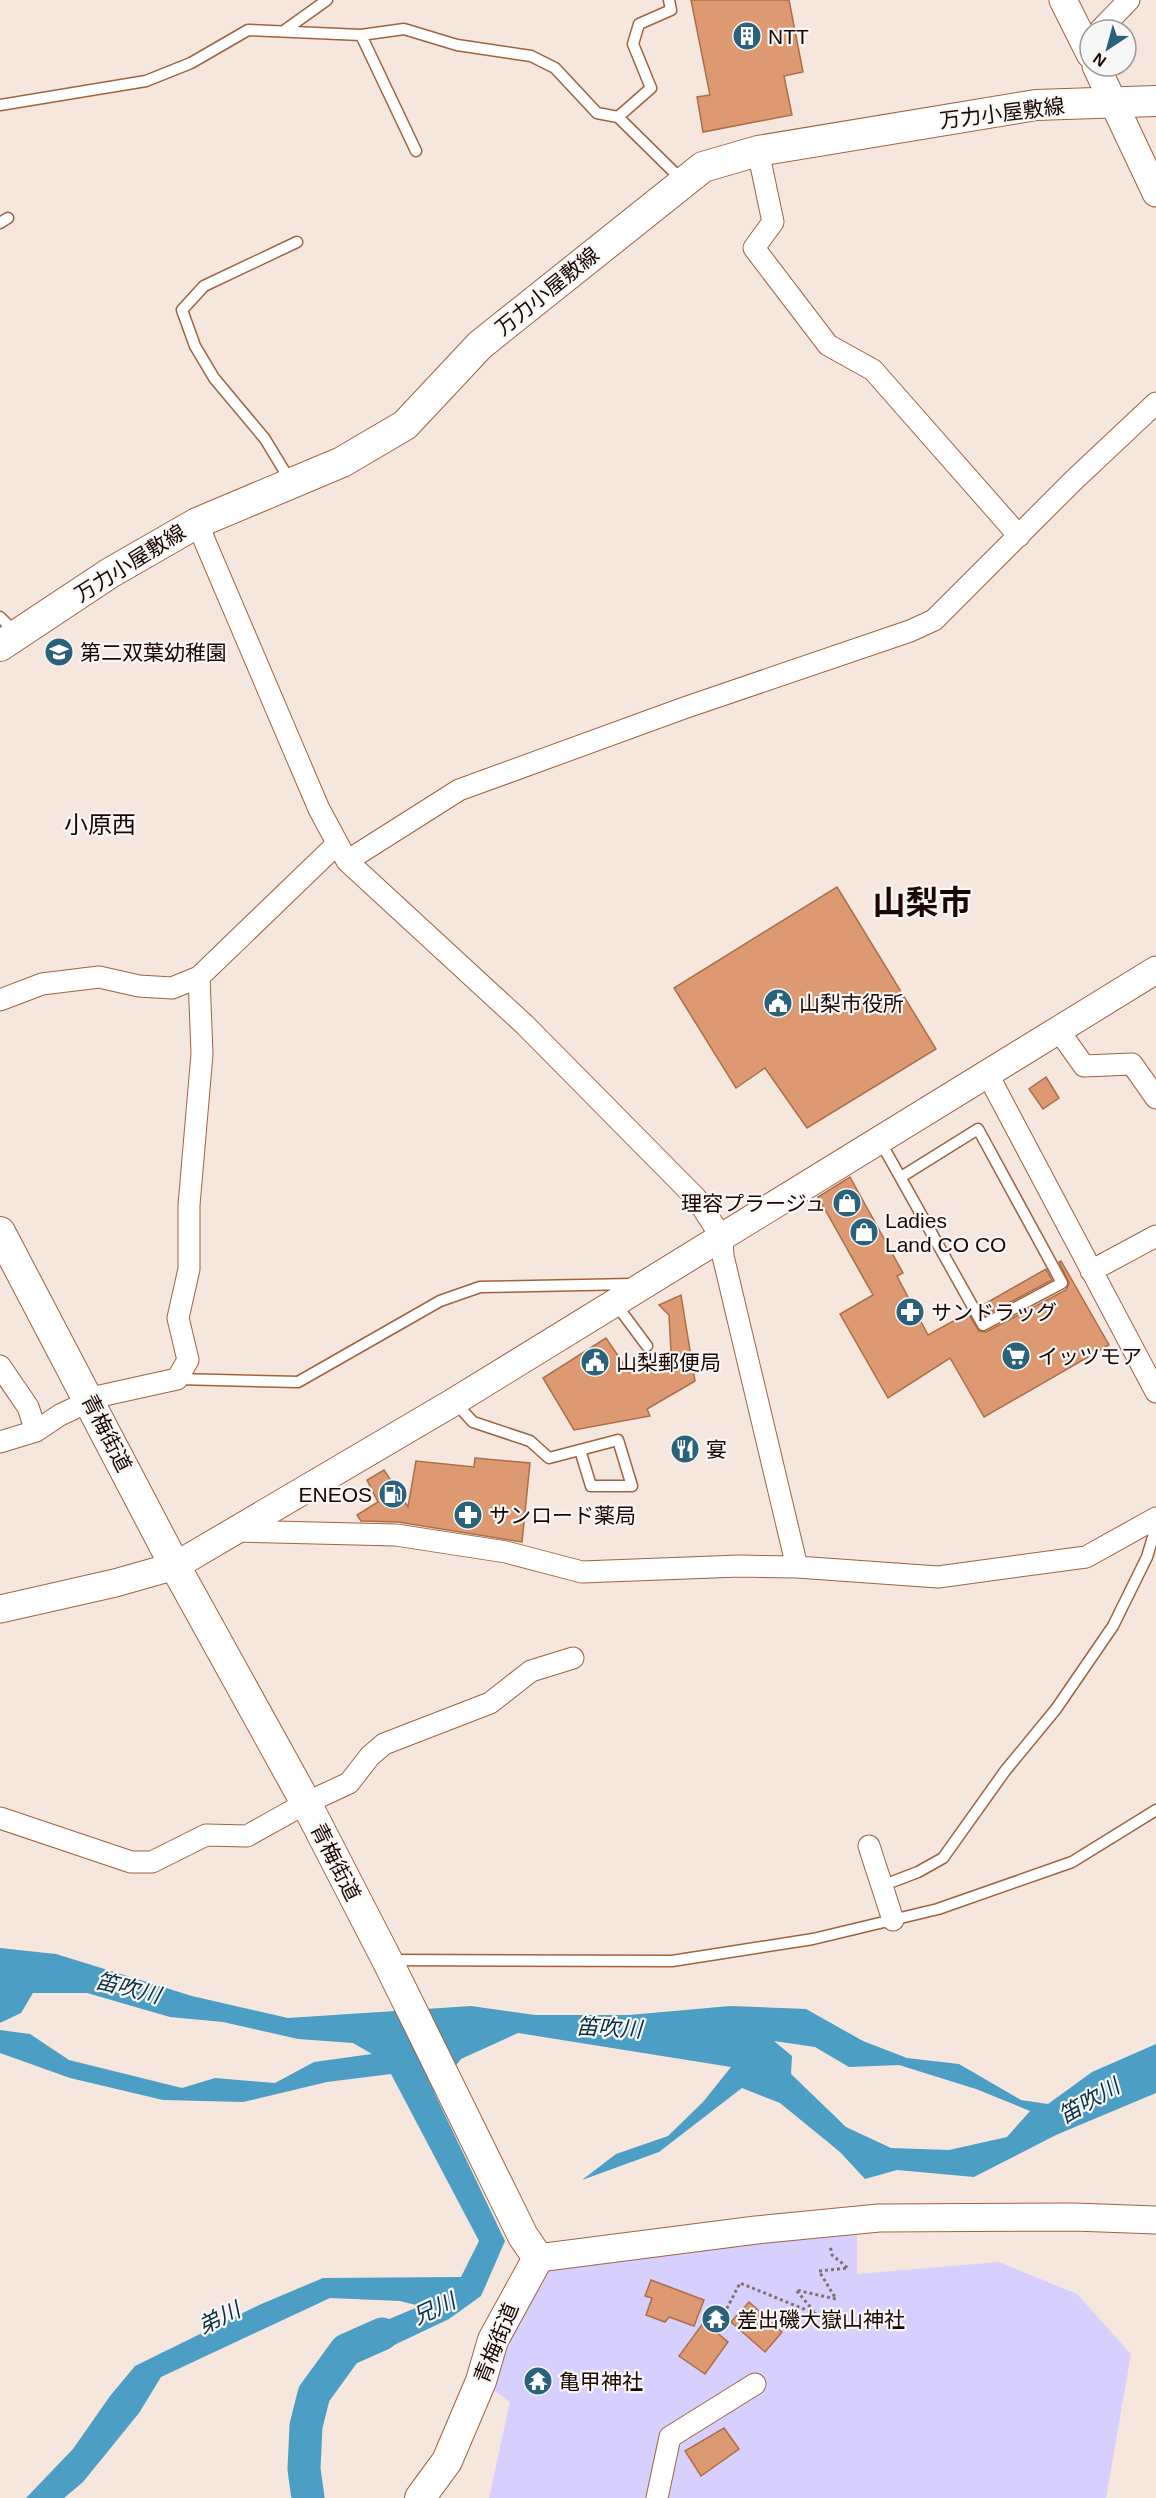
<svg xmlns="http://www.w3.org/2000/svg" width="1156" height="2498" font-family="Helvetica,'Noto Sans JP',sans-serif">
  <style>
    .green { fill: #d7d0fe }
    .water { fill: #4d9ec5; fill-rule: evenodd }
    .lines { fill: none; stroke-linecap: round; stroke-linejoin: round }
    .river { stroke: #4d9ec5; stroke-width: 33 }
    .building { fill: #dd9a72; stroke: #ad6e47; stroke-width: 1.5 }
    .service-casing { stroke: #a1633c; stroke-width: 13 }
    .minor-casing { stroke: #a1633c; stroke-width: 23 }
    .tertiary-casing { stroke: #a1633c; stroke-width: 29 }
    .secondary-casing { stroke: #a1633c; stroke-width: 32 }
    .path { stroke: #837069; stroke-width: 3; stroke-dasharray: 3 3; stroke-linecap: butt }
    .service { stroke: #fff; stroke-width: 10 }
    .minor { stroke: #fff; stroke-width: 21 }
    .tertiary { stroke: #fff; stroke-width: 27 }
    .secondary { stroke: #fff; stroke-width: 30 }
    .labels { text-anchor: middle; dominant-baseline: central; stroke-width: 4.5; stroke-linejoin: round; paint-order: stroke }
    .poi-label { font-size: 21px; fill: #1d0600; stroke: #f7f7f7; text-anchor: start }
    .street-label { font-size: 21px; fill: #1d0600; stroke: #f7f7f7 }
    .water-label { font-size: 22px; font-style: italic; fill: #092f40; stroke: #f7f7f7 }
    .quarter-label { font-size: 24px; fill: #1d0600; stroke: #f7f7f7 }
    .town-label { font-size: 33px; font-weight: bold; fill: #1d0600; stroke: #f7f7f7 }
  </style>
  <rect width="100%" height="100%" fill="#f5e6de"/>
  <path class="green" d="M857,2220V2274L999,2262L1077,2294L1131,2354L1106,2498H489L510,2402L481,2381L538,2258Z"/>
  <path class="water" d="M0,1948L56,1954L192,1996L288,2018L471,2006L535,2015H629L730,2006L806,2009L863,2041L907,2058L959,2064L1021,2100L1048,2104L1092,2072L1156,2044V2093L1056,2135L974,2177L897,2170L865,2179L840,2152L780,2103L742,2088L659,2152L582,2180L616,2154L668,2136L703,2102L731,2067L518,2033L461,2059L434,2092L505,2241L481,2296L449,2319L354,2364L337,2349L347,2337L420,2306L400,2301L330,2298L161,2377L139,2413L83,2482L64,2498H26L73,2449L110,2396L135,2366L259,2305L323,2278L461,2277L479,2241L391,2074L327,2082L243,2102L163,2100L70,2078L0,2053V2030L30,2034L69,2060L182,2088L215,2078L275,2083L314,2062L372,2054L353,2043L298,2039L223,2022L170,2017L87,1993H33L21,2013L0,2023ZM774,2041L815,2047L849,2067L899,2065L976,2089L1030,2111L1007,2137L949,2150L891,2148L846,2127L791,2074L792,2056Z"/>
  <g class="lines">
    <path class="river" d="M308,2498L304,2469L306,2426L314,2394L346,2350L382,2334"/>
  </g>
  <path class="building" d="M691,0H789L803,72L784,76L792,115L703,132L697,97L710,95Z
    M837,887L936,1049L807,1128L765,1068L736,1088L674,988Z
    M1046,1077L1059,1098L1043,1109L1029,1089Z
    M850,1177L903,1273L897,1276L928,1335L968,1313L979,1331L986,1332L1066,1290L1069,1283L1059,1262L1061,1261L1109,1345L984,1417L950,1358L888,1398L840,1314L873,1295L818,1197Z
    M1046,1269L1052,1280L986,1315L981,1306Z
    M681,1295L695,1381L647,1409L650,1416L574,1430L543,1378L606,1338L629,1372L671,1351L669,1315L659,1305Z
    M475,1458L530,1463L522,1542L398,1522L361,1521L357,1515L378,1502L367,1480L384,1470L408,1507L416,1461L474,1467Z
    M651,2280L704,2300L694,2326L669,2317L665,2322L646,2315L652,2298L645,2296Z
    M749,2302L782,2332L765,2352L731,2322Z
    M704,2322L728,2342L705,2374L679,2356Z
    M724,2428L739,2449L701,2476L685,2451Z"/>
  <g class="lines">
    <g class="service-casing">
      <path id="service" d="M669,0L671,10L639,24L633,44L651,88L618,117L683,181
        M285,30L327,0
        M361,35L416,151
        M0,105L146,81L191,63L248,30L361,35L404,29L457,45L531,56L555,68L597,113L618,117
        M0,223L8,218
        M291,482L265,439L214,378L195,346L182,310L204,286L297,242
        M0,617L16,633
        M880,1141L983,1325L1062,1283L978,1129L901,1177
        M615,1303L647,1346
        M177,1379L298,1382L440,1301L480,1287L632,1284
        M452,1404L460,1408L473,1422L530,1441L549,1458L618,1440L632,1486H591L580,1450
        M884,1885L918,1872L943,1858L1005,1771L1056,1709L1113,1626L1147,1557L1156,1527
        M390,1960L672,1961L813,1939L938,1909L1072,1862L1156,1810"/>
    </g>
    <g class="minor-casing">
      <path id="minor" d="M1100,30L1129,0
        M758,151L773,222L754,248L828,345L873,370L1019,536
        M197,523L319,809L347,861L525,1025L696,1198L722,1238L723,1256L797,1567
        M347,861L459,790L684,708L910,631L934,620L1074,480L1156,403
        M0,1000L42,984L99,977L139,986L172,988L199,977L337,844
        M1059,1031L1084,1066L1132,1064L1156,1098
        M988,1075L1156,1392
        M1091,1271L1156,1236
        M0,1366L28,1407L36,1431
        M0,1442L36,1431L60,1415L100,1396L177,1379L188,1360L178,1318L189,1269V1205L202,1054L199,977
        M236,1531L396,1535L506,1552L582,1572L739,1566L797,1567L938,1577L1086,1557L1156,1518
        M0,1818L131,1862H152L206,1835L247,1836L306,1803L349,1783L370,1756L384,1744L490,1703L531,1671L573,1658
        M869,1846L893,1920
        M657,2498L670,2437L755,2384"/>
    </g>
    <g class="tertiary-casing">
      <path id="tertiary" d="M1063,0L1090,54
        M1096,66L1156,193
        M0,1609L115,1583L175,1566L452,1403L1156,970
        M538,2258L756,2230L879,2218L1074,2217L1156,2220"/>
    </g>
    <g class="secondary-casing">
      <path id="secondary" d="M0,646L110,573L197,523L342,462L405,425L480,345L703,167L758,151L1036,105L1156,101
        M0,1232L175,1566L306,1803L387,1960L523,2236L538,2258L493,2340L481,2381L447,2461L420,2498"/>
    </g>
    <path class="path" d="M724,2314L740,2283L816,2314L796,2290L836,2299L819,2271L848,2268L832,2255L830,2245"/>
    <use href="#service" class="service"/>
    <use href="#minor" class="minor"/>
    <use href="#tertiary" class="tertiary"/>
    <use href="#secondary" class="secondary"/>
  </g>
  <defs>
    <g id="building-disc" transform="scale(1.5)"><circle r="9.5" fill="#2a627c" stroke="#f7f7f7"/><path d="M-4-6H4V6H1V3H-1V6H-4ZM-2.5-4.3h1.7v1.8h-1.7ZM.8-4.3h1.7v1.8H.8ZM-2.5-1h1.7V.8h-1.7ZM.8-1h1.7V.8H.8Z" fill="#fff"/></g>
    <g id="school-disc" transform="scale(1.5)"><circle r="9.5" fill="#2a627c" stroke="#f7f7f7"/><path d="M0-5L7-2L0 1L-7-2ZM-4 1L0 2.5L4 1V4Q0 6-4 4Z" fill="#fff"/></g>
    <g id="civic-disc" transform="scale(1.5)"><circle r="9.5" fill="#2a627c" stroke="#f7f7f7"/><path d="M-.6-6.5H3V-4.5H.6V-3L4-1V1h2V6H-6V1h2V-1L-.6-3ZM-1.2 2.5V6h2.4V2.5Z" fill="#fff"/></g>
    <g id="shop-disc" transform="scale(1.5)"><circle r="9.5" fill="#2a627c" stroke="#f7f7f7"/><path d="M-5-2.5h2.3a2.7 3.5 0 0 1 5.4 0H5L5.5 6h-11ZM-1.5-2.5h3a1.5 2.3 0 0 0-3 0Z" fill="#fff"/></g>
    <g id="pharmacy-disc" transform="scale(1.5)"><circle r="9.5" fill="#2a627c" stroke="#f7f7f7"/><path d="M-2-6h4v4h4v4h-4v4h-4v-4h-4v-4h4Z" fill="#fff"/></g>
    <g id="supermarket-disc" transform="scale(1.5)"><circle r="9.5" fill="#2a627c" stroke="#f7f7f7"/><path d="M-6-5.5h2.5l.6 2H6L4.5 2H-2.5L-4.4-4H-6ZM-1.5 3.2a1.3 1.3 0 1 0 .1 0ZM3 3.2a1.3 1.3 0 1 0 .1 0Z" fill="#fff"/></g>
    <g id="restaurant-disc" transform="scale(1.5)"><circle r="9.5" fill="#2a627c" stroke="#f7f7f7"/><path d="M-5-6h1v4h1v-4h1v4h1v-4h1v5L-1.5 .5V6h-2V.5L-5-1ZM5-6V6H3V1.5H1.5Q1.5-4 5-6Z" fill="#fff"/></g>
    <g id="fuel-disc" transform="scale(1.5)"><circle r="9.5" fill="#2a627c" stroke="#f7f7f7"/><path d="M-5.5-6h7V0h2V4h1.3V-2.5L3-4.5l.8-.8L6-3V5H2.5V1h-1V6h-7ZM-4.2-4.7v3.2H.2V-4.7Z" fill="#fff"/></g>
    <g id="temple-disc" transform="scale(1.5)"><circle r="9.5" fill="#2a627c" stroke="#f7f7f7"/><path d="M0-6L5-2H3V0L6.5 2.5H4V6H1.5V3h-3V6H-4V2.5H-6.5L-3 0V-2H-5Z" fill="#fff"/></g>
  </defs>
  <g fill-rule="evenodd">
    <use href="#building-disc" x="747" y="36"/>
    <use href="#school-disc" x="59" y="652"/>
    <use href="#civic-disc" x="778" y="1003"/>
    <use href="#shop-disc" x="847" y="1203"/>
    <use href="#shop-disc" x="864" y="1232"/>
    <use href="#pharmacy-disc" x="910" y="1312"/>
    <use href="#supermarket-disc" x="1016" y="1356"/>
    <use href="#civic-disc" x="595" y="1362"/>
    <use href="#restaurant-disc" x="685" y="1449"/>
    <use href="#fuel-disc" x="393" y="1494"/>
    <use href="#pharmacy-disc" x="468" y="1515"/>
    <use href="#temple-disc" x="716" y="2319"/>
    <use href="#temple-disc" x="538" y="2381"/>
  </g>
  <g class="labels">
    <g class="poi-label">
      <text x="768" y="36">NTT</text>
      <text x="80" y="652">第二双葉幼稚園</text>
      <text x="799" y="1003">山梨市役所</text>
      <text x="826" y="1203" text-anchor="end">理容プラージュ</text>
      <text x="885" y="1220">Ladies<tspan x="885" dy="24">Land CO CO</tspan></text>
      <text x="931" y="1312">サンドラッグ</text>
      <text x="1037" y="1356">イッツモア</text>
      <text x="616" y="1362">山梨郵便局</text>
      <text x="706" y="1449">宴</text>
      <text x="372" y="1494" text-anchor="end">ENEOS</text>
      <text x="489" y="1515">サンロード薬局</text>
      <text x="737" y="2319">差出磯大嶽山神社</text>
      <text x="559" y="2381">亀甲神社</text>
    </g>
    <g class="street-label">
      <text transform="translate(1002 113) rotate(-7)">万力小屋敷線</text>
      <text transform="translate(547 291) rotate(-39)">万力小屋敷線</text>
      <text transform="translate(130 563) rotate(-32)">万力小屋敷線</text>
      <text transform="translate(107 1433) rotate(63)">青梅街道</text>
      <text transform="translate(336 1862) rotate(63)">青梅街道</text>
      <text transform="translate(496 2343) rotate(-68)">青梅街道</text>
    </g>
    <g class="water-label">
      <text transform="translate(128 1988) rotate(14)">笛吹川</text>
      <text transform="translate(609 2028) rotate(3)">笛吹川</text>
      <text transform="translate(1089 2101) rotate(-30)">笛吹川</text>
      <text transform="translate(434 2309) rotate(-25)">兄川</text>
      <text transform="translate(219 2318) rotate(-26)">弟川</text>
    </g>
    <g class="quarter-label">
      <text x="100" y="824">小原西</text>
    </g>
    <g class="town-label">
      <text x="922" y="902">山梨市</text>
    </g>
  </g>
  <g transform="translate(1108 48) rotate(216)"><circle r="28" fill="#f7f7f7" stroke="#a09794" stroke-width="1.5"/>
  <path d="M0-4.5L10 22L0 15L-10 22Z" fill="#2a627c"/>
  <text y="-9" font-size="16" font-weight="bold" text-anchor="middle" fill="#1d0600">N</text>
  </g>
</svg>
